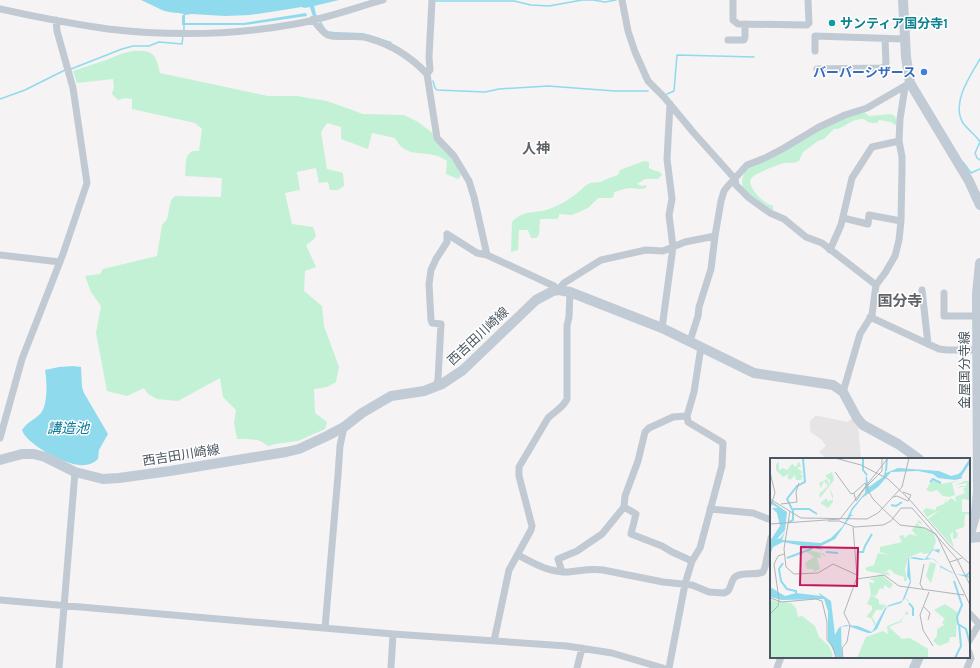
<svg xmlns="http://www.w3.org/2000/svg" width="980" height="668" font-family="Karla,'Noto Sans JP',sans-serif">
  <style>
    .education { fill: #e6e4e5 }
    .green { fill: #c3f1d5 }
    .water { fill: #90daee }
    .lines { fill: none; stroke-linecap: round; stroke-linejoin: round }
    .stream { stroke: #90daee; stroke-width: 1.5 }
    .minor { stroke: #c1cad2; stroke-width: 7 }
    .secondary { stroke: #c1cbd6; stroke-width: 10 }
    .culture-dot { fill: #0f9aa8; stroke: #fff; stroke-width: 1.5 }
    .shop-dot { fill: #3f7fe0; stroke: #fff; stroke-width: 1.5 }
    .labels { text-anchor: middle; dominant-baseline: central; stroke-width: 3; stroke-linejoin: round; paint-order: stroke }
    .culture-label { font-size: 13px; font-weight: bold; fill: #0d838f; stroke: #fff; text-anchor: start }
    .shop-label { font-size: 13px; font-weight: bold; fill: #366cbe; stroke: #fff; text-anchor: end }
    .street-label { font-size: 13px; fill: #4a5661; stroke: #fff }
    .neighbourhood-label { font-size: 14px; font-weight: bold; fill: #5f6368; stroke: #fff }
    .water-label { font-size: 14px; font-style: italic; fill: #0c7c9b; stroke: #fff }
    .quarter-label { font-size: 15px; font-weight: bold; fill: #5f6368; stroke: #fff }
    .inset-river { fill: none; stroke: #90daee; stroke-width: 2 }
    .inset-road { fill: none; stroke: #b1b4b9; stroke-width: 1 }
    .view { fill: #c2185b; fill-opacity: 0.15; stroke: #c2185b; stroke-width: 2 }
    .inset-edge { fill: none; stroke: #4a5661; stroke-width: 2 }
  </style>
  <rect width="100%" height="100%" fill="#f5f3f3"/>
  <path class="education" d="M815,416H819L847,422L853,418L858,424L861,459H825V457L819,452L826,446L822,440L812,433L810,430V421Z"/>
  <path class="green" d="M133,51C153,50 156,54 160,73L268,96H297L327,101L363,114L404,115L418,122L435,135L452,158L458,168L461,176L458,179L446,174L447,161C430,147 407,162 395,138L372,133L368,149L341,139V127L327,123L321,132L327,169L343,173L344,186L338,190H330L328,182L319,183L316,168L297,172L300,190L285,193L292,224L313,227L316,236L313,240L306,245L316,267L305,271L304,291L322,306L324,326L339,367L336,382L327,387L314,389L315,413L327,422L325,429L298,441L276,444L268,446C259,438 249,439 237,439L234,423L236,410L223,397L220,378L178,401L157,399L148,394L144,388L127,396L107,391L96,333L101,306L91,292L85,276L100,274L103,269L157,256L162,225L167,219L171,200L175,196L221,197L222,178L185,176L186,160L188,155L192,151H199L202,129L195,123L132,109V99L125,98L118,100L112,94L114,86L113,79L77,83L73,71L106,60L124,53Z
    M863,111L869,116L891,114L895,116L897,124L895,125L891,122L879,120L877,123C871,123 868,123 864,119C850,118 845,129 834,129L824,139L818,141L803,152L799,161C793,164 789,162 784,163C777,165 753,174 751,179C749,182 751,185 752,188C757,196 764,203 773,206V210L771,211L743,190L742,181L745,169L820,128Z
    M644,161L649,162V168L653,170L660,172L662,175L658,179H645L637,184L642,186L645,185L647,187C641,191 637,188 631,188C625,188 619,191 614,192V195L612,198H598L588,208L572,215L559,214V217L557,219H540L539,235L536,238H531L528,230H519L518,250L511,252L512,222C523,209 538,214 552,208C562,204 573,197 581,190C583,188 586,185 588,184C592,182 597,183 600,182C607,179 611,177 618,175L620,170Z"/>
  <path class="water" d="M141,0H339L314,6L316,14L327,31L335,32L363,33L392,42L390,44L331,34L322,26L319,21L312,14L310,7L304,8L302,7L250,15L225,16L192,14L185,15V23H243L306,13L307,16L245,25H182V16L184,14C177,12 168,13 162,10C155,7 148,3 141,0Z
    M73,366L81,367L82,387L84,393L108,434L99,450L98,459C93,464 86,466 79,465C64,464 26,444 22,430C28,421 35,420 41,413C48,404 47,381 45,370L59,367Z"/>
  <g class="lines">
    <path class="stream" d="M435,1H514L531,5L549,6L582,0H593L605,2L616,0
      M184,32V23
      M980,59C970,76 951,103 963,123C968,130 976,135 980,142L975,153L977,158L980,160
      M71,69L122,49L133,46H149L159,42L182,44L183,35
      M433,81L435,88L437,90L485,92L499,89L548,86L615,91H648
      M667,94L674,91L677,55L754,57
      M0,99L25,90L65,70
      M963,162L971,173L980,169"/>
    <path class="minor" d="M622,0L628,31L635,52L648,81L664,97L693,132L735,179L736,185L749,198L770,213L784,219L806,237L822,243L876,285
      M733,0V20L738,24L807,25L809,23L808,0
      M0,9C36,17 72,24 108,29C169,36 234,35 295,24C325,19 354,8 383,0
      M313,19C317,25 322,32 328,35C337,39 356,34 368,38C390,44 411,57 427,74L437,138L454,156L469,181L474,197L487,255
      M728,40H744L745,37V24
      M815,51V36L904,39
      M817,69L882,68L885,66L886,63L885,39
      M427,74L430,70L429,57L432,0
      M843,218L868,224L869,215L901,221
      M447,234L477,253L487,255L554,286L558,290L564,283L601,260L646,250L663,251L685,242L715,236
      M830,250L841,225L852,178L872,147L899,141
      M0,255L60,262
      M922,290L928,344
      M944,293V316H977
      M870,317L939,349L947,350H977
      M662,328L673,247L669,215L672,199L667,159L670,104
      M690,341L698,316L699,307L711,269L715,236L721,201L724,191L727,187L747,165L765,158L784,148L819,127L845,115L867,108L910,83
      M436,386L438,379L441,324L432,323L431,320L429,284L431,270L436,259L447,242V234
      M843,392L860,334L872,315L876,285L885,273L895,256L899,240L901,221L902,169V157L899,141L900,119L905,87
      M0,438L22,359L63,254L87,183L73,88L57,31L56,20
      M624,507L636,514L631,534L662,546L672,552L692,561
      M710,509L753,513L771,520
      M518,555C535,564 548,572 568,572C580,571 591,568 603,570L663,582L692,585L709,592L724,593L728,591C731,587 731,582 734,578C740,571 755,576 763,572L765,567L771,538
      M562,572L558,559L577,551L602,534L624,507L625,496L638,461L645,432L649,428L673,417L687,416
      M0,600L393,634L567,646L612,653L663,668
      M969,613L980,625
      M325,628L338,475L340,446L344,427
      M494,641L509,570L531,530L532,526L519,476V467L548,418C554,412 563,408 567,399V326L569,317L570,292
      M969,641L979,624
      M59,668L75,472
      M391,668L393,634
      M577,668L582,648
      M669,668L685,584L692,561L700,548L722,466L723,443L688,422L687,416L694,392L701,347
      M777,668L781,657
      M967,668L971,658L969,652"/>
    <path class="secondary" d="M903,0L906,57L910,83L969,181L980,205
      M0,460L22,454H34L45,457L75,472L103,479L119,478L170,471L286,452L299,449L327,436L344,427L362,413L391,396L424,391L442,384L463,370L536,300L553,291L558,290L570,292L662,328L754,373L833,385L843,392L857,418L863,425L898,444L919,459
      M969,537L976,513L978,491L977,294L980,263
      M969,538L980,537
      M914,668L919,657"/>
  </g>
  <circle class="culture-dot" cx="832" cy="23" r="4"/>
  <circle class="shop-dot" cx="924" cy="72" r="4"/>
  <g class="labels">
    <g class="culture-label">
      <text x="840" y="23">サンティア国分寺1</text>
    </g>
    <g class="shop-label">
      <text x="916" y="72">バーバーシザース</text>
    </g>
    <g class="street-label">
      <text transform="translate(478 336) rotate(-43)">西吉田川崎線</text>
      <text transform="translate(964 370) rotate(-90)">金屋国分寺線</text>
      <text transform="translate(181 455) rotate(-9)">西吉田川崎線</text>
    </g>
    <g class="neighbourhood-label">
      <text x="536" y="148">人神</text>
    </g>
    <g class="water-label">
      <text x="68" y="428">講造池</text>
    </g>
    <g class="quarter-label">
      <text x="900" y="301">国分寺</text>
    </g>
  </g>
  <g transform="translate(770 458)">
    <rect width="200" height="200" fill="#f5f3f3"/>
    <path d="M29,3L31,9H28V11L33,14L30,16L33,18L31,22H26L25,17L20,22L17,19L20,15L13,19L6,12V6L9,4V12L13,10L17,12L22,6L26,9ZM62,14L64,22L50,40L49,36L58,28L54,23L51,30L49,25L57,21L60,27V22L55,18ZM162,22L172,26L191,22L182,25L185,37L180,39L173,38L167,32L161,34L156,32ZM195,23H200V42L192,41V54H200V57L195,56L194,69L185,72L188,76L187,80L183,81V74L180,76L184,90L158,61L170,52L157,59L153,53L156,50L166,52V49L174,46L177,40L176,45L181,40L187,44L185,39L195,35L193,30L198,29H191L188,31L190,28H196L197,25L184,27ZM59,30L63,37V44L58,50L50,45L57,40V43L63,42ZM149,62L153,67L149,65L147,66L164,75L166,84L160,95L153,96L151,94L138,100L135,111L137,123H134V119L125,116L120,111L112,116L117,114L119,115L120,117L119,118L118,115V117L97,113L95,110L104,107L108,95L120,97L110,94V89L132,84L129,78L134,77V80L140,76L147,78L142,72ZM39,92L54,96L57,99L50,96L51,100H47L50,111L44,114L43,111H37L35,105L44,99L35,93ZM160,104L166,106L161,125L156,118ZM112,117L123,126L120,131L115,127L113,130L116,132L110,130L106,138L102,137L109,142V146L116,147L112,152H106L102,159L106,166L102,168L104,166L101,160L96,159L102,152V148L97,146L101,137L99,124L103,125L105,123L99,121ZM0,142L21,145L26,150L28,159L32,158L45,168L49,179L59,188L63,197L60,200H0ZM175,146L187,154L186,179H180L179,184L169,188L163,183L167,178V171L174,167L172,164L175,161L164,152ZM137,153L139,156L134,157L131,164L119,169L132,181L140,180L158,191V200H87L96,179L113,173L118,176L117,168L130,163Z" fill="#c3f1d5"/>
    <path d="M200,0V5L191,19L193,20L185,22L168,20L163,16L148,13L121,14L108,29L92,40L82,53L81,57H84L81,58L65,81L49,89L53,92L13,84L3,89L0,97V83L10,68L7,55L2,50H8L0,45V42L17,54L15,72L7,81L11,80L15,73L12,82L51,85L61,80L73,68L82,50L95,35L96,15L99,29L113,19L116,11V15L128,10L169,13L181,18L188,16L183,20L191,14ZM165,88L163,92L170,91L169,95L163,92L157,100L164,101L171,108L185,116L195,117L200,113L198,118L200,120L182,115L183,119L184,125L182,115L170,109L171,115L170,107L163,101L151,102L139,100L141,124L135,140L138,142L139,144L135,140L131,145L117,149L107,171L101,175H98L78,168L71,169L72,200H67L58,182V153L54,141L12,142L0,139V129L15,138L26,135L51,138L49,136V135L61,143L65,177L68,171L70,169L76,167L88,168L102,174L115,150L119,147L132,143L140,123L137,118L138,100H139L144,99L155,101Z" fill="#90daee"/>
    <path class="inset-river" d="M93,0V12L97,17M116,13L117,0M160,24L163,21L171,25M121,47L126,48L132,44M23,51H39L47,56M19,64L23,62V53L17,41L27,28L35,24L33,0M95,88L102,76M56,94L68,95M87,94H93L95,88M17,100L41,91L42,89M13,105L9,111L11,123L17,131L26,133V135M184,123L192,147L187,159L188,166L196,171L200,186M139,145L143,150V158M185,200L191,188L189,166"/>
    <path class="inset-road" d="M65,0L91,7L118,21L139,41L180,88L200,106M0,14L5,35L0,50M65,14L81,36L84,35M123,39L127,38L138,43L141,37L133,34M0,41L31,60L97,61L108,55L132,29L139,0M11,46L27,44L26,34L29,25M112,50L103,41L99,34L97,30L96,27L95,25L84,35L86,43L95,30L112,13V0M112,50L130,67L155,70L166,76L200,147M20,53L14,91L16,109L24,116L48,115L63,106L87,117M58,63H69L85,69L113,67L121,63L131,50H142L187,101L200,127M0,66L70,61L118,0M180,104L192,100M87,121L114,117L129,128L194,137M153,131L150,126L154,106M159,134L150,157L153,172L163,188M0,140L12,144L46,141L52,143L57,164V182L63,189L66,200M154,149L160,155L158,162M0,156L8,148L9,142L4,106L8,98L14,96M73,200L72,190L77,184L80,167L74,155L87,119L83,69"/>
    <path class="view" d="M31,89L88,90L87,128L30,127Z"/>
    <rect width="200" height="200" class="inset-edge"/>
  </g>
</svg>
